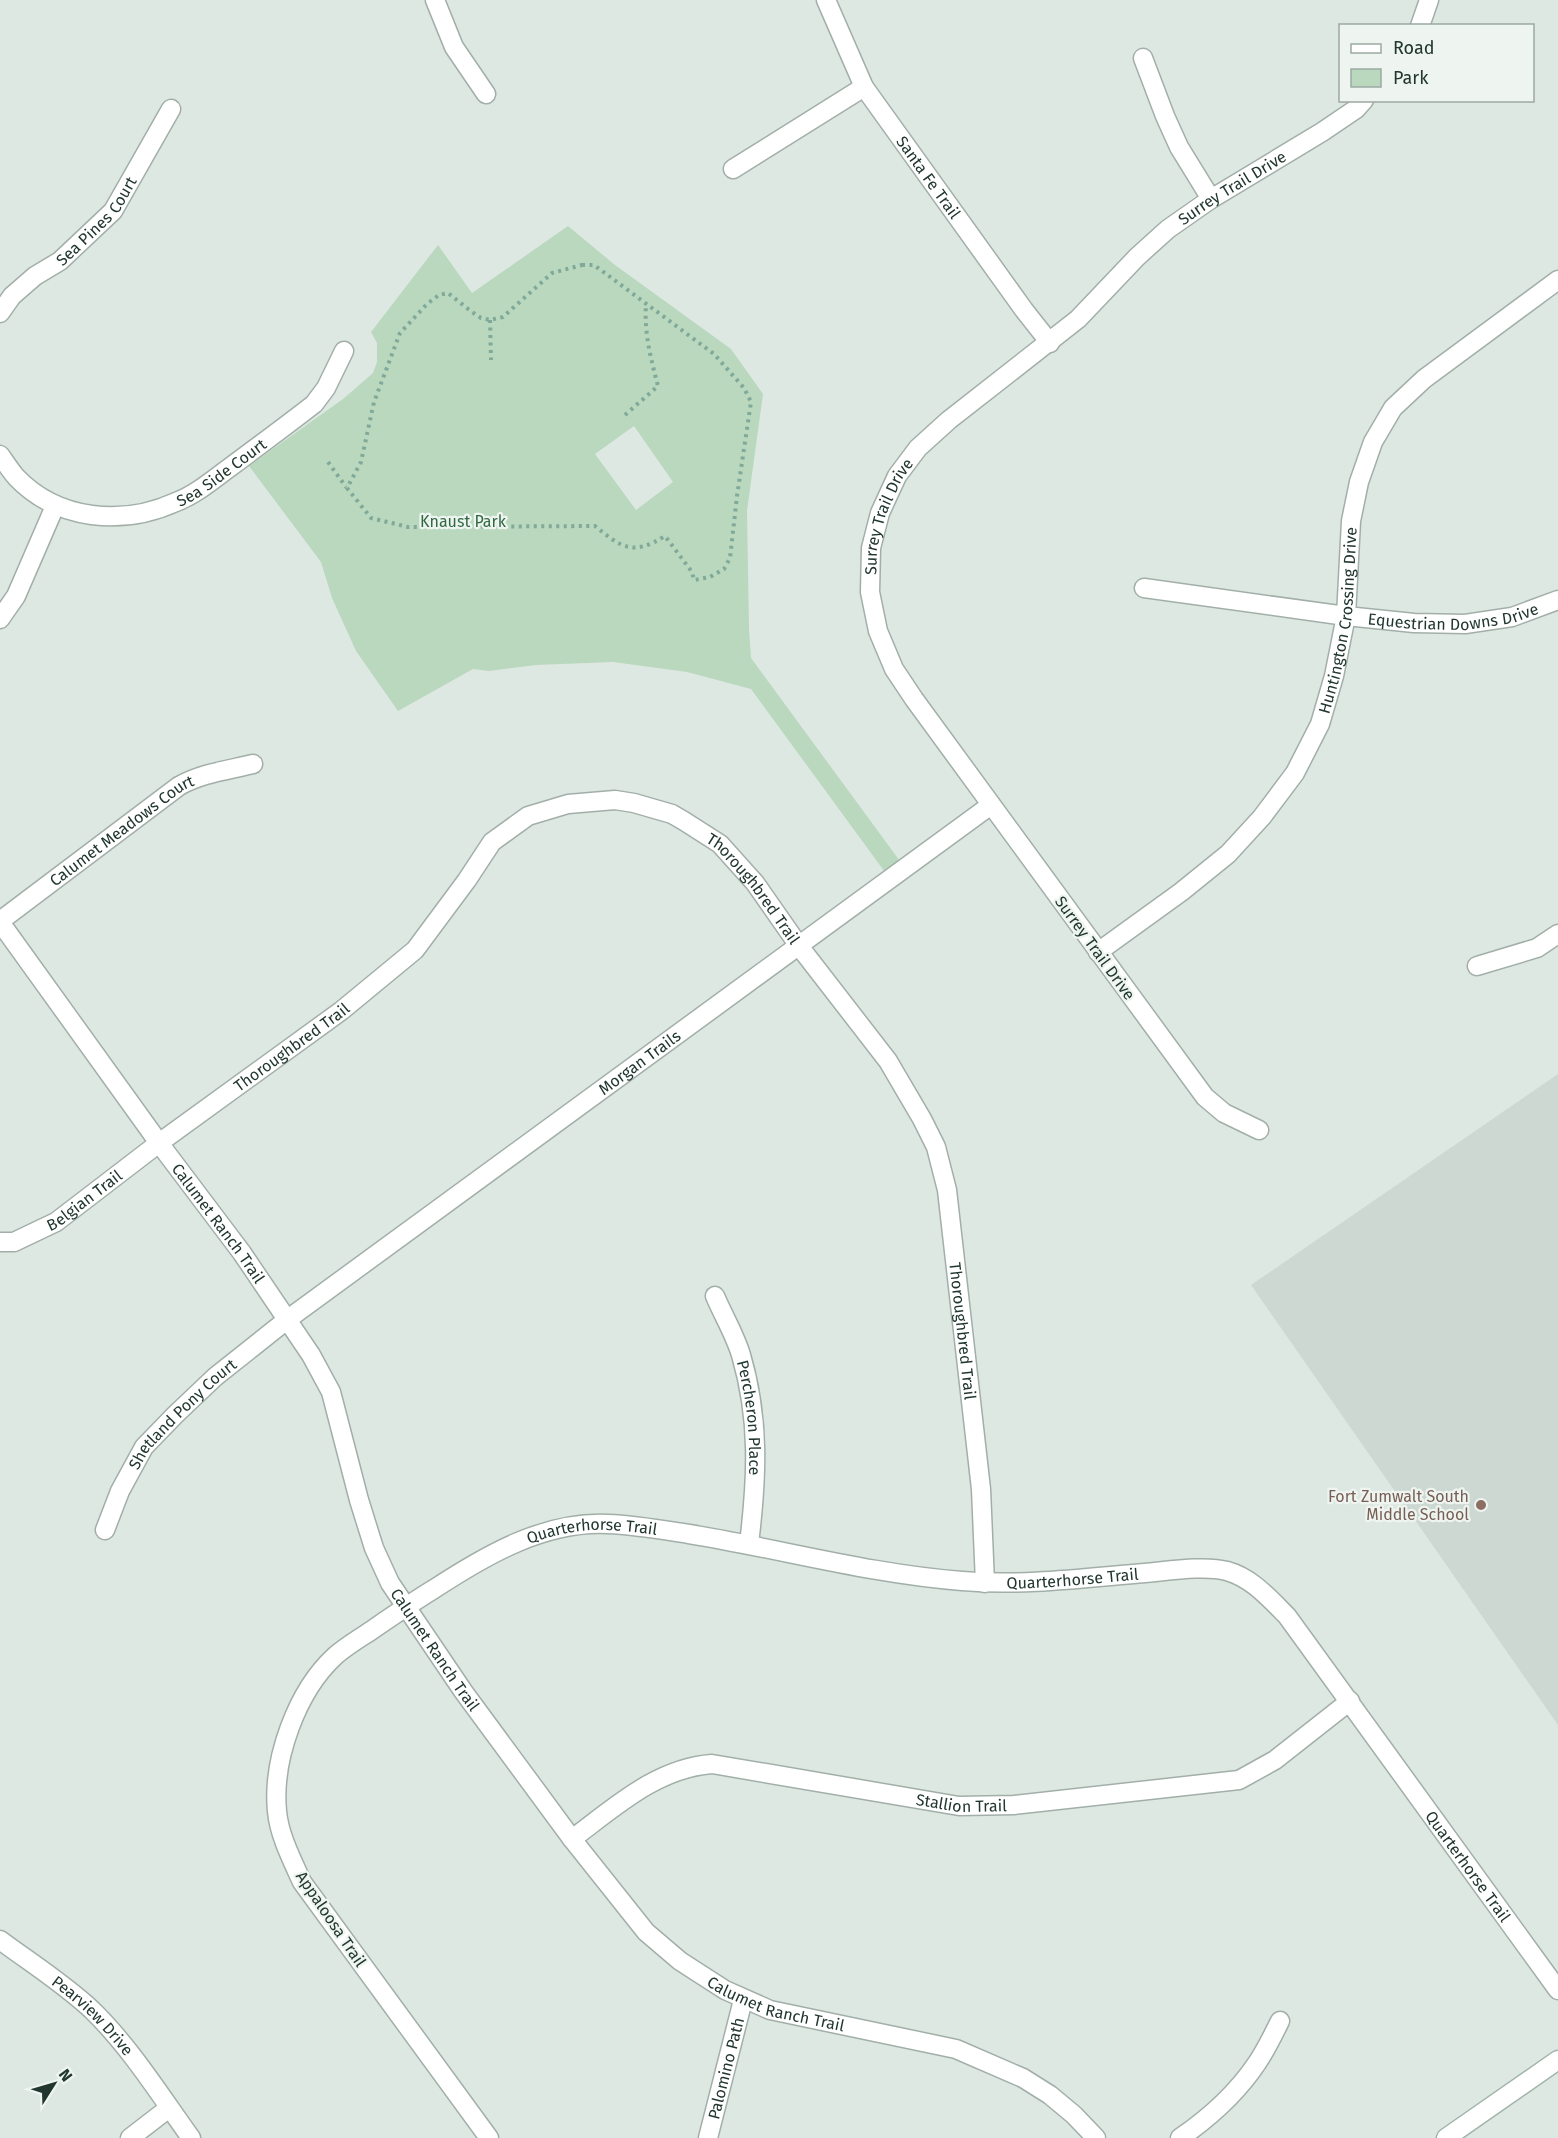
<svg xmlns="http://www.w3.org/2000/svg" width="1558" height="2138" font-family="'Fira Sans',sans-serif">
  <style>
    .built { fill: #cdd8d2 }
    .green { fill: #b9d8be; fill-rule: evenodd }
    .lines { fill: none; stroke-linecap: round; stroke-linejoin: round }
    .minor-casing { stroke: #a2afa9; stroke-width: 21 }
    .secondary-casing { stroke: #9fb3aa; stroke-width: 21 }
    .path { stroke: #81a999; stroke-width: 4; stroke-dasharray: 3 4.5; stroke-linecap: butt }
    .minor { stroke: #fff; stroke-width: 18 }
    .secondary { stroke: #fff; stroke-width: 18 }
    .education-dot { fill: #8d6e63; stroke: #eef5f1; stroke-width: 2 }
    .labels { text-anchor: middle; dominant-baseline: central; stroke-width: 4.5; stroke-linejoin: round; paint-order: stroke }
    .street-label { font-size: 16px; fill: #21362f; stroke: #eef5f1 }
    .park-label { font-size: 16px; fill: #306941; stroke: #eef5f1 }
    .education-label { font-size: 16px; fill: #785e54; stroke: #eef5f1; text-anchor: end }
  </style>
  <rect width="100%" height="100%" fill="#dee8e3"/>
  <path class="built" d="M1558,1074V1725L1251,1285Z"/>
  <path class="green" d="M568,226L615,265L731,349L763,394L747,511L749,629L751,658L905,868L890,879L751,689L687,672L613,662L536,665L489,671L473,669L398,711L356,651L332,598L321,562L249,466L343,399L373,373L377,362V343L371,332L438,245L472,293ZM634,426L673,482L636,510L595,454Z"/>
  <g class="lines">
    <g class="minor-casing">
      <g id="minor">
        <path d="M435,0L454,47L486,94"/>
        <path id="s1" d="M826,0L864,87L1024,310L1050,343"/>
        <path d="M1420,26L1429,0"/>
        <path d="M1143,58L1165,116L1179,147L1211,199"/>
        <path d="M733,169L864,87"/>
        <path id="s2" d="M0,313L12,296L35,276L60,261L113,211L171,109"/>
        <path id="s3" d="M0,455C5,462 10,470 16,477C58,521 123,526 176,502C197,494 215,478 233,465C260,445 287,425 314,404L326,388L344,351"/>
        <path id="s4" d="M1144,588L1346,616L1414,623L1465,624L1512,617L1558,600"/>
        <path d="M0,619L16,596L55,506"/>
        <path id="s5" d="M0,921L179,786C202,773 229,770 253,764"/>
        <path id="s6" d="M0,922L159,1143L242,1253L311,1355L331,1392L359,1500L374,1548L390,1583L463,1691L572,1839L646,1932L680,1961L725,1990L770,2010L956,2049L1023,2078L1050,2095L1074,2115L1096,2138"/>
        <path id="s7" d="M1098,952L1181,892L1228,854L1262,817L1295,773L1320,724L1334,676L1346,616L1351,521L1359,482L1373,442L1393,408L1424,379L1558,280"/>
        <path d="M1477,966L1537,948L1558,934"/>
        <path id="s8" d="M1259,1130L1224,1113L1205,1097L914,699L894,669L878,631L870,592L871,548L880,513L897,476L918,448L949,420L1078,319L1137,257L1168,229L1211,199L1322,132L1356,109L1364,100"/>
        <path id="s9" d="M0,1242H14L56,1222L159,1143L341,1011L415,950L467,880L492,842L528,816L568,804L615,800L634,803L672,814L684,821L720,844L755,883L799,946L888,1061L922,1119L936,1147L947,1190L981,1489L985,1583"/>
        <path id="s10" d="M715,1296C723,1315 735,1335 741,1355C760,1420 757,1478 749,1544"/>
        <path id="s11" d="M105,1530L120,1491L144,1447L175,1415L215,1377L288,1319L991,805"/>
        <path id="s12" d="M572,1839C615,1807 657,1768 712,1764L959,1806L1014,1805L1239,1780L1275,1760L1350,1701"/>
        <path id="s13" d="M0,1940C31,1963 63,1983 92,2010C130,2047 160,2095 191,2138"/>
        <path d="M130,2138L169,2108"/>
        <path id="s14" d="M489,2138L302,1882C292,1860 279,1835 277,1811C272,1759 297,1691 335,1656C344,1648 355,1641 366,1634C388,1619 411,1603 434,1589C486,1555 544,1521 608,1524C635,1525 663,1530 689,1534C781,1549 870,1574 962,1581C1023,1586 1084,1578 1145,1573C1168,1571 1205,1565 1227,1571C1252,1578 1269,1598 1287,1616L1558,1990"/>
        <path id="s15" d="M708,2138L743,2000"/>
        <path d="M1180,2138C1209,2118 1237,2093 1257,2063C1266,2050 1273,2035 1280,2021"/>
      </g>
    </g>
    <g class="secondary-casing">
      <path id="secondary" d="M1446,2138L1558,2060"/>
    </g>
    <path class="path" d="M582,265H594L714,354L744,388L751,402L737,496L730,558L724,569L710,577L694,580L692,572L665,536C633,556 622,548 595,526L408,527L371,518L347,488L361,462L374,402L400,333L427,304L439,295L448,293L472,312L481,318L490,320L503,317L552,273Z
      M490,320L491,360
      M625,415L658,386C651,359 644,334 646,305
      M328,462L346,487"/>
    <use href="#minor" class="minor"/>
    <use href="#secondary" class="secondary"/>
  </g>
  <circle class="education-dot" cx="1481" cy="1505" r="6"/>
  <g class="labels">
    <g class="street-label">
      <text stroke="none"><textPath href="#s1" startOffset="206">Santa Fe Trail</textPath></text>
      <text stroke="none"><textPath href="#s8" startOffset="1239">Surrey Trail Drive</textPath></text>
      <text stroke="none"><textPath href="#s2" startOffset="135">Sea Pines Court</textPath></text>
      <text stroke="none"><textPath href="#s3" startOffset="254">Sea Side Court</textPath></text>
      <text stroke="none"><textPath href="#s8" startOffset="753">Surrey Trail Drive</textPath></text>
      <text stroke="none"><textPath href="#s4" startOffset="312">Equestrian Downs Drive</textPath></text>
      <text stroke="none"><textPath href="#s7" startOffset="429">Huntington Crossing Drive</textPath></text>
      <text stroke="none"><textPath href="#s5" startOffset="152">Calumet Meadows Court</textPath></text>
      <text stroke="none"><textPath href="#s9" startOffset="948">Thoroughbred Trail</textPath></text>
      <text transform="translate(1095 948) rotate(54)">Surrey Trail Drive</text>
      <text stroke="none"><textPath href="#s9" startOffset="354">Thoroughbred Trail</textPath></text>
      <text stroke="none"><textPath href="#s11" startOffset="720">Morgan Trails</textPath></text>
      <text stroke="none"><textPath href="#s9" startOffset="96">Belgian Trail</textPath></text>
      <text stroke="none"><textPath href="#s6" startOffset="372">Calumet Ranch Trail</textPath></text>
      <text stroke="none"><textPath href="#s9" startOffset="1452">Thoroughbred Trail</textPath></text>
      <text stroke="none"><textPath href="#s11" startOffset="142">Shetland Pony Court</textPath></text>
      <text stroke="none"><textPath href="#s10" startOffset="128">Percheron Place</textPath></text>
      <text stroke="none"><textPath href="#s14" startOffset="855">Quarterhorse Trail</textPath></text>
      <text stroke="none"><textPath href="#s14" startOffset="1341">Quarterhorse Trail</textPath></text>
      <text stroke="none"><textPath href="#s6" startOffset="856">Calumet Ranch Trail</textPath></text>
      <text stroke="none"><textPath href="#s12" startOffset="414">Stallion Trail</textPath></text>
      <text stroke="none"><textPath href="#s14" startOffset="1881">Quarterhorse Trail</textPath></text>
      <text transform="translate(331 1919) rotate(56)">Appaloosa Trail</text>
      <text stroke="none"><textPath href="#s6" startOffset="1360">Calumet Ranch Trail</textPath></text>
      <text stroke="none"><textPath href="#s13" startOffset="120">Pearview Drive</textPath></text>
      <text stroke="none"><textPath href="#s15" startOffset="72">Palomino Path</textPath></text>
    </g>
    <g class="park-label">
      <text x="463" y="521">Knaust Park</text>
    </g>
    <g class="education-label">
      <text x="1469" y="1496">Fort Zumwalt South<tspan x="1469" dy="18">Middle School</tspan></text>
    </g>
  </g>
  <rect x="1339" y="24" width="195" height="78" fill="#eef5f1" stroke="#9ca9a3" stroke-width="1.5"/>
  <rect x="1351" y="44" width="30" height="9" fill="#ffffff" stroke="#9ca9a3" stroke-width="1.5"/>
  <text x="1393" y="54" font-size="18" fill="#21362f">Road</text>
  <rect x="1351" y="69" width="30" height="18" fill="#b9d8be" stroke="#9ca9a3" stroke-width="1.5"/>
  <text x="1393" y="84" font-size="18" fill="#21362f">Park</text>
  <g transform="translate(54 2084) rotate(53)" stroke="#eef5f1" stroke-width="4.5" paint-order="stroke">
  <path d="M0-4.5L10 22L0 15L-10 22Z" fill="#21362f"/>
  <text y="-9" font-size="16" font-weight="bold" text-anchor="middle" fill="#21362f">N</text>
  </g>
</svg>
